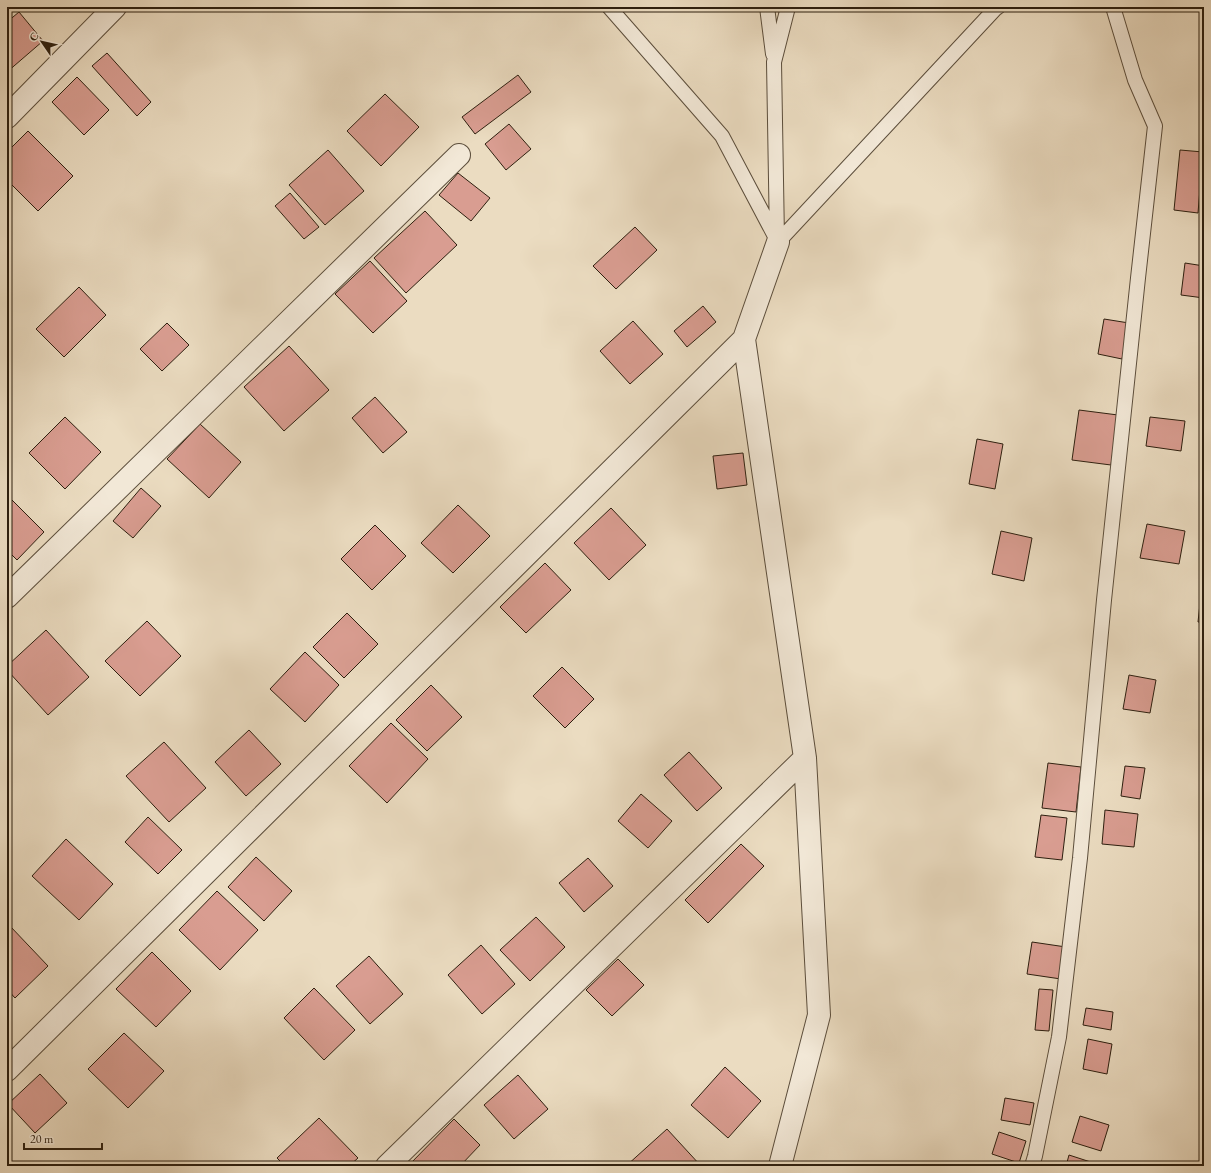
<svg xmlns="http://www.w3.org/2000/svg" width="1211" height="1173" font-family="'EB Garamond',serif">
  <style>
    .building { fill: #d99d91; stroke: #2d1f0f }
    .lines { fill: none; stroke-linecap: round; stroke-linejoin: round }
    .lane-casing { stroke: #5c4e3c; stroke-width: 16 }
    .street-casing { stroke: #5c4e3c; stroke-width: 24 }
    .lane { stroke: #f2e8d7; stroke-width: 14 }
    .street { stroke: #f2e8d7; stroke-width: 22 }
  </style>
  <rect width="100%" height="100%" fill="#ebdcc1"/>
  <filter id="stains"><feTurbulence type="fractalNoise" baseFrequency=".005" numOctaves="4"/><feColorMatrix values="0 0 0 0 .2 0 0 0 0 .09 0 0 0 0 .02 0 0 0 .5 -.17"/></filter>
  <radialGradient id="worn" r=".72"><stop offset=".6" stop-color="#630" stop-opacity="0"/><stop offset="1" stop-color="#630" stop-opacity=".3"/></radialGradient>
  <path class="building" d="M19,12L43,41L7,72V22Z
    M107,53L151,102L137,116L92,66Z
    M518,75L531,92L475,134L462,117Z
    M77,77L109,110L84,135L52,102Z
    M385,94L419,127L381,166L347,131Z
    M509,124L531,149L506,170L485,144Z
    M28,131L73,176L38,211L7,180V152Z
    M328,150L364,191L325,225L289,185Z
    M1180,150L1203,152L1198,213L1174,210Z
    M458,173L490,198L471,221L439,195Z
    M290,193L319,227L304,239L275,206Z
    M425,211L457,245L406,293L374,258Z
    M635,227L657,250L616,289L593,266Z
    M370,261L407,301L373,333L335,294Z
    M1185,263L1204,266V298L1181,295Z
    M79,287L106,315L64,357L36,329Z
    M703,306L716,322L687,347L674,331Z
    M1104,319L1129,323L1122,359L1098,354Z
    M633,321L663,354L630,384L600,351Z
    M167,323L189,345L162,371L140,349Z
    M289,346L329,390L284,431L244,387Z
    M375,397L407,432L383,453L352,418Z
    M1079,410L1118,415L1111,465L1072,460Z
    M65,417L101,452L65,489L29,453Z
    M1150,417L1185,421L1181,451L1146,446Z
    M200,424L241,462L209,498L167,459Z
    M977,439L1003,444L995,489L969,484Z
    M743,453L747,485L717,489L713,456Z
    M141,488L161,506L133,538L113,521Z
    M10,498L44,532L17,560L7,550V501Z
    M458,505L490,536L453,573L421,543Z
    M611,508L646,545L609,580L574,543Z
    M1147,524L1185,531L1179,564L1140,558Z
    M375,525L406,556L372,590L341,559Z
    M1001,531L1032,538L1024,581L992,574Z
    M545,563L571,590L526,633L500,607Z
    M1203,576H1204V622H1198Z
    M347,613L378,644L344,678L313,647Z
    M147,621L181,656L140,696L105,661Z
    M46,630L89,677L48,715L7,670V666Z
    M305,652L339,685L305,722L270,689Z
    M562,667L594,699L565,728L533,696Z
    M1129,675L1156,680L1150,713L1123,709Z
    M431,685L462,717L427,751L396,720Z
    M391,723L428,759L387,803L349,766Z
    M249,730L281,764L246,796L215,762Z
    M164,742L206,788L169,822L126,776Z
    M689,752L722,788L697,811L664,775Z
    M1048,763L1081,767L1076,812L1042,808Z
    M1125,766L1145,768L1140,799L1121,796Z
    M641,794L672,821L648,848L618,821Z
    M1105,810L1138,814L1134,847L1102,844Z
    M1041,815L1067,818L1062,860L1035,857Z
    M148,817L182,850L158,874L125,842Z
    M66,839L113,884L79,920L32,876Z
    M741,844L764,866L708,923L685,900Z
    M256,857L292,891L264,921L228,887Z
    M588,858L613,886L584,912L559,883Z
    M217,891L258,930L220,970L179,930Z
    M536,917L565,947L530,981L500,950Z
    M10,926L48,966L15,998L7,989V929Z
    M1032,942L1066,947L1061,979L1027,974Z
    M481,945L515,984L482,1014L448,975Z
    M152,952L191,991L156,1027L116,989Z
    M369,956L403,994L370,1024L336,986Z
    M618,959L644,985L612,1016L586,990Z
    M314,988L355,1030L324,1060L284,1018Z
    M1039,989L1053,990L1049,1031L1035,1030Z
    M1086,1008L1113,1012L1111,1030L1083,1025Z
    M124,1033L164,1071L128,1108L88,1069Z
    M1088,1039L1112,1044L1107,1074L1083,1069Z
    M725,1067L761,1101L728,1138L691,1105Z
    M40,1074L67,1103L35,1133L8,1104Z
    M518,1075L548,1109L514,1139L484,1105Z
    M1005,1098L1034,1103L1030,1125L1001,1120Z
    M1080,1116L1109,1125L1101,1151L1072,1142Z
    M319,1118L358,1158L349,1166H285L277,1158Z
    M454,1119L480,1145L460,1166H408Z
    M667,1129L701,1166H626Z
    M999,1132L1026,1141L1019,1163L992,1154Z
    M1069,1155L1103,1166H1066Z"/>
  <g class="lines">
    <g class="lane-casing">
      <path id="lane" d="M609,7L722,136L778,242
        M767,7L773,54
        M777,239L774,62L788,7
        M778,242L996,8L998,7
        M1032,1166L1035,1156L1059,1037L1080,858L1104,600L1138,278L1155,126L1135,80L1113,7"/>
    </g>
    <g class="street-casing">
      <path id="street" d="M7,117L115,7
        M778,242L744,339L805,758L819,1015L780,1166
        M7,597L459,155
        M7,1070L744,339
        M387,1166L805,758"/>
    </g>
    <use href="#lane" class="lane"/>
    <use href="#street" class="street"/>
  </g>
  <rect width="1211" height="1173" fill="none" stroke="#ebdcc1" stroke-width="24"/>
  <rect x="8" y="8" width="1195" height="1157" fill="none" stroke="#2d1f0f" stroke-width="2"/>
  <rect x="12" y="12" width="1187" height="1149" fill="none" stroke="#2d1f0f"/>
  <g transform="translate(42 42) rotate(304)" stroke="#f2e8d7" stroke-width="3" paint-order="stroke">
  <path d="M0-3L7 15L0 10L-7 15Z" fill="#2d1f0f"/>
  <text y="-6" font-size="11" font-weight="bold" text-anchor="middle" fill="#2d1f0f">С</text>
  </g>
  <path d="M24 1143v6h78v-6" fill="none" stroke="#2d1f0f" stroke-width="2"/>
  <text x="30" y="1143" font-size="12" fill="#2d1f0f" stroke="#f2e8d7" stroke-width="3" paint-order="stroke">20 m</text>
  <rect width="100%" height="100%" filter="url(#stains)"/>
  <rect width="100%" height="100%" fill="url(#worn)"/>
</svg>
